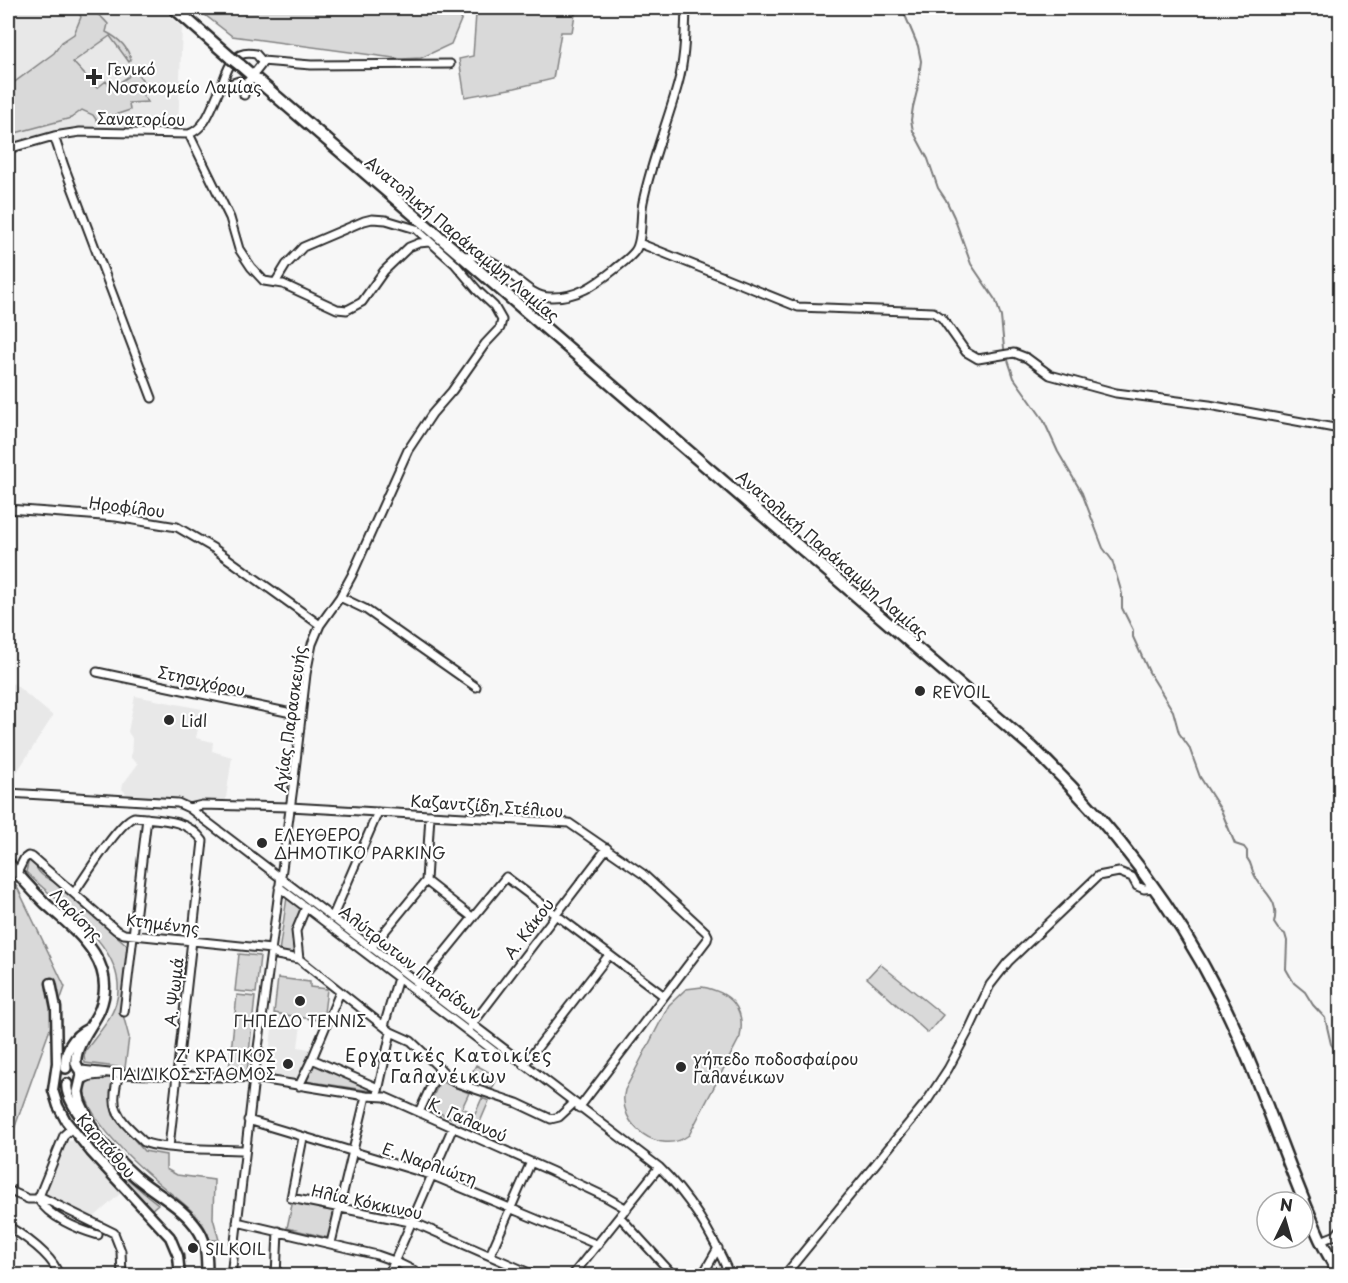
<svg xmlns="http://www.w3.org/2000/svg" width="1348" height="1283" font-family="'Playpen Sans',sans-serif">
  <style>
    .built { fill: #e8e8e8 }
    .green { fill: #d9d9d9; stroke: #828282; stroke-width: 1.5 }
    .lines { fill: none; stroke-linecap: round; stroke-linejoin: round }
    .stream { stroke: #7b7b7b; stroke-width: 2 }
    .minor-casing { stroke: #2b2b2b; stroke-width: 11 }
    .tertiary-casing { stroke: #2b2b2b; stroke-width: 13 }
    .secondary-casing { stroke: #2b2b2b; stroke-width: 14 }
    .primary-casing { stroke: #2b2b2b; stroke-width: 15 }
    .minor { stroke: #fff; stroke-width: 7 }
    .tertiary { stroke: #fff; stroke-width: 8 }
    .secondary { stroke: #fff; stroke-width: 9 }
    .primary { stroke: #fff; stroke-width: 10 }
    .primary-bridge-casing { stroke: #2b2b2b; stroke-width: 15; stroke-linecap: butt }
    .primary-bridge { stroke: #fff; stroke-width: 10 }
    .poi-dot { fill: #2b2b2b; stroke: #fff; stroke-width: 2 }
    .labels { text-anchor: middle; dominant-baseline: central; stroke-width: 4.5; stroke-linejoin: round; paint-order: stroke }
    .poi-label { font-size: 16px; fill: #2b2b2b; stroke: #fff; text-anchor: start }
    .street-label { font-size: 16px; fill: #2b2b2b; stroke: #fff }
    .neighbourhood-label { font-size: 18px; letter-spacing: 1.5px; fill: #2b2b2b; stroke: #fff }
  </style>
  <rect width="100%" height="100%" fill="#f7f7f7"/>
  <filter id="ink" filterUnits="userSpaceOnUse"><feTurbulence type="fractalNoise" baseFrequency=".0167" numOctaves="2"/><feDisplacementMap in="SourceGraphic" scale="12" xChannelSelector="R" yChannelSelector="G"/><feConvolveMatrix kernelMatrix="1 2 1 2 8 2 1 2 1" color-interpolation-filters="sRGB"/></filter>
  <g filter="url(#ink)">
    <path class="built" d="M8,8H159L182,27L178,129L81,128L50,133L8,146Z
      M13,683L53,716L8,786V691Z
      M135,696L202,709L196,738L213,742L212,751L232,757L225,805L131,799L122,789L123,784L138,764L131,758L132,738L128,732Z
      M274,1013L302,1017L298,1047L314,1050L300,1085L266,1078Z
      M67,1141H74L121,1193L93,1218L46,1194Z"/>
    <path class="green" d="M79,8C90,8 101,15 108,24L106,32C118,38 128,47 131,60L129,62L110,36L73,62L97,88L106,81L111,88L128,77L133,69L147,85L141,93L148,102L129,103L130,110L97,121L93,115L82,110L71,118L8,135V87L54,53L62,42L74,34L81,17L77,9Z
      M196,8H466L451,44L421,58L401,59L232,36Z
      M489,8H576L572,32H561L553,79L515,88L465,97L459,59L473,56L476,14Z
      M29,859L34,861C39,881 54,878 65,889C84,909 107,927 128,946L122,1011L129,1037L125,1068L85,1063L84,1056L86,1050C96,1036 111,1020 116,1003C132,949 58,905 26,872Z
      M8,877L17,887L65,987L8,1146Z
      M287,897L303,908L293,935L295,955L279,952Z
      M239,954L260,956L256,993L235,991Z
      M880,964L943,1015L928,1033L867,978Z
      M278,978L310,982V987L327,989L323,1021L274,1013Z
      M702,987C730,992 746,1008 740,1037L689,1135C660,1157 616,1125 625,1090L669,1005L686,989Z
      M237,995L255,997L247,1072L229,1070Z
      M316,1063L373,1088L371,1091L306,1081L304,1080L311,1065Z
      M476,1065L498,1077L492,1089L468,1080Z
      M99,1078H115L111,1097L113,1115L144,1151L166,1155V1169L177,1175L214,1180L213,1218L219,1240H210C202,1214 182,1203 162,1186C137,1165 87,1121 84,1087L91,1079Z
      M442,1082L469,1093L462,1108L475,1114L482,1098L489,1101L477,1129L428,1108L439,1083Z
      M62,1094C83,1137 121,1176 158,1204L151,1210C127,1185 65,1128 60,1095Z
      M293,1200L336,1210L329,1238L287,1228Z"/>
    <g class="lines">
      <path class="stream" d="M902,8L918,46L921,61L917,91L913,107L911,120L913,131L928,159L938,188L946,200L954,217L971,264L996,301L1001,317L1004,348L1014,378L1043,419L1058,452L1082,493L1103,548L1112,560L1122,594V608L1133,630V637L1149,672L1173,711L1179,733L1189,747L1200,777L1221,810L1235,844L1244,847L1247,851V858C1252,864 1251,869 1255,876C1264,894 1280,899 1274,923L1278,929L1285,934L1287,941L1286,969L1294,983L1305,992L1313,1005L1325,1018L1331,1044L1340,1057"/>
      <g class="minor-casing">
        <path id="minor" d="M221,87C228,68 232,49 256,54L262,61L311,65L450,64
          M244,95L246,84L261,65L262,61
          M189,134L230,218L239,249L251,267L264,281L283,284L337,309L347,310L362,302L384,271L409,247L419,243L429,242
          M54,136L64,166L152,398
          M8,149L54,136L80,132L189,134C208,127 212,104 221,87L239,81L246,84
          M639,243L798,307L933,312L942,318L966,352L978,359L1014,353L1027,358L1050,375L1116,393L1209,405L1340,429
          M462,256C505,252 520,296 550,297C577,298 595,285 615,269C622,263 630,258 635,251C643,241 640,215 643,202C651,162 667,124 678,84C685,59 685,33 686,8
          M8,509L116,517L177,527L213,548L320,625
          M340,597L365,609L476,687
          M97,672L301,715
          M8,793L178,803L189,808L659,1167C691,1198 713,1235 730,1276
          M189,808L202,805L290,807L569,823L643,874L706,932L708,936L707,940L579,1108
          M17,873L24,859L28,856L32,857L116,930L124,934L271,949L277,955L299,959L391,1032L411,1041L454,1082L517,1103L551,1119L559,1117L574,1103
          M426,881L472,917
          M279,887L499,1055
          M74,893C85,877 119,822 134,817C159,820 187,818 203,841L169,1147
          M332,918L378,812
          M371,948L426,881L430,815
          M299,959L296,931L306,907
          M418,985L506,877L664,996
          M340,992L312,1059L378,1088
          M124,1012L147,818
          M384,1026L398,978
          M471,1026L607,848
          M524,1065L609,955
          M81,1070L119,1074L254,1078L366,1096L385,1097L551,1171L606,1197L627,1209
          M119,1074C108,1111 118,1117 144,1142C158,1150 225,1149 245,1150
          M81,1080L91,1076L102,1075
          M299,1086L312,1059
          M378,1091L391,1032
          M419,1112L439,1069
          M248,1120L431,1175L598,1245
          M303,1138L291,1198L415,1223L536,1276
          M8,1190L28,1199H38L64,1135L72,1128
          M39,1196L114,1233L121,1251L122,1276
          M38,1199C49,1217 77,1229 98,1235
          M620,1217L674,1276
          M237,1222L377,1255L394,1261L425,1276
          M8,1226C24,1236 54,1256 59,1276
          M1321,1241L1336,1235L1340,1230
          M331,1243L366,1096
          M490,1255L531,1162
          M231,1276L254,1078L293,787L306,674L312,644L320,625L340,597L352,575L408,450L432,414L452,391L485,344L500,328L502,320L494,306L478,291L455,264L416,229L386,220L372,219L364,221L303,247L286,265L275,283
          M276,1276L278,1231
          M388,1276L453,1127
          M572,1276L659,1167
          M702,1276L718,1248
          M784,1276L927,1101L948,1069L969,1030L990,985L1008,962L1098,876L1119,872L1132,877L1137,886L1144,889L1155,888"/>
      </g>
      <g class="tertiary-casing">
        <path id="tertiary" d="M51,983L56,1008L57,1063L53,1090L58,1106L66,1121L91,1152L170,1237L178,1256L180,1276"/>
      </g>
      <g class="secondary-casing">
        <path id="secondary" d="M8,862C19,876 32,890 45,903C75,930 119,962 100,1009C94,1024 74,1046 76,1063C77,1068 81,1070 82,1075L78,1092L80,1102L93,1130
          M66,1068C64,1051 73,1036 88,1029
          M67,1084C63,1106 119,1162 136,1177C157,1195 184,1207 199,1231C207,1243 207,1261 207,1276"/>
      </g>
      <g class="primary-casing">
        <path id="primary" d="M174,8L231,58
          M240,65L1033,748C1108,820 1172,902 1219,995C1259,1074 1284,1159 1320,1239C1326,1252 1334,1263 1339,1276"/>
      </g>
      <use href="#minor" class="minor"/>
      <use href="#tertiary" class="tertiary"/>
      <use href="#secondary" class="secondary"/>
      <use href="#primary" class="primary"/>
      <g class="primary-bridge-casing">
        <path id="primary-bridge" d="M231,58L240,65"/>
      </g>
      <use href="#primary-bridge" class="primary-bridge"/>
    </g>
  </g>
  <g class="poi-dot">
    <path d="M91 68h6v6h6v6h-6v6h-6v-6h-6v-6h6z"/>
    <circle cx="920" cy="691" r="6"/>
    <circle cx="169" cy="720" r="6"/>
    <circle cx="262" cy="843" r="6"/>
    <circle cx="300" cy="1001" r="6"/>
    <circle cx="288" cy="1064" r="6"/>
    <circle cx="681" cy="1067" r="6"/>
    <circle cx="193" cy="1248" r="6"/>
  </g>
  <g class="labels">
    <g class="poi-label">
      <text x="107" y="68">Γενικό<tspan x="107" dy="18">Νοσοκομείο Λαμίας</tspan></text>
      <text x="932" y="691">REVOIL</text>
      <text x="181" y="720">Lidl</text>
      <text x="274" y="834">ΕΛΕΥΘΕΡΟ<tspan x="274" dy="18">ΔΗΜΟΤΙΚΟ PARKING</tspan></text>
      <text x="300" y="1020" text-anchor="middle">ΓΗΠΕΔΟ ΤΕΝΝΙΣ</text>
      <text x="276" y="1055" text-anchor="end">Ζ' ΚΡΑΤΙΚΟΣ<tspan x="276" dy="18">ΠΑΙΔΙΚΟΣ ΣΤΑΘΜΟΣ</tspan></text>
      <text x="693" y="1058">γήπεδο ποδοσφαίρου<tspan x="693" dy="18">Γαλανέικων</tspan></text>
      <text x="205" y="1248">SILKOIL</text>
    </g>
    <g class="street-label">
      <text transform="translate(141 118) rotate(1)">Σανατορίου</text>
      <text transform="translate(463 238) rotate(40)">Ανατολική Παράκαμψη Λαμίας</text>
      <text transform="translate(127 506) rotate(7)">Ηροφίλου</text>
      <text transform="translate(833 554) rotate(41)">Ανατολική Παράκαμψη Λαμίας</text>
      <text transform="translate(202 680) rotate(12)">Στησιχόρου</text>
      <text transform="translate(289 719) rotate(-82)">Αγίας Παρασκευής</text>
      <text transform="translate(487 805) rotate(4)">Καζαντζίδη Στέλιου</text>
      <text transform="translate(77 914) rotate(46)">Λαρίσης</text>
      <text transform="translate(163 923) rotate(7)">Κτημένης</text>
      <text transform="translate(528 928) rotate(-53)">Α. Κάκου</text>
      <text transform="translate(411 962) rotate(38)">Αλύτρωτων Πατρίδων</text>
      <text transform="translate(173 992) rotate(-84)">Α. Ψωμά</text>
      <text transform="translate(468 1119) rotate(24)">Κ. Γαλανού</text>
      <text transform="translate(107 1145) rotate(49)">Καρπάθου</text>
      <text transform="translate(430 1163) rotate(19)">Ε. Ναρλιώτη</text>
      <text transform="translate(367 1201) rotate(12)">Ηλία Κόκκινου</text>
    </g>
    <g class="neighbourhood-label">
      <text x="449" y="1054">Εργατικές Κατοικίες<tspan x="449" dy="21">Γαλανέικων</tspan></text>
    </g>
  </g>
  <rect width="1348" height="1283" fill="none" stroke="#fff" stroke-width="30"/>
  <rect x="15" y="15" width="1318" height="1253" fill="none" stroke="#2b2b2b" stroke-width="2" filter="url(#ink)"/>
  <g transform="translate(1285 1220) rotate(5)"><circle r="28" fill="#ffffff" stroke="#aaaaaa" stroke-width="1.5"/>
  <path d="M0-4.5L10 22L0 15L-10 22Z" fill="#2b2b2b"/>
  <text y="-9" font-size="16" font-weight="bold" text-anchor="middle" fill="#2b2b2b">N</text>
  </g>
</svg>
